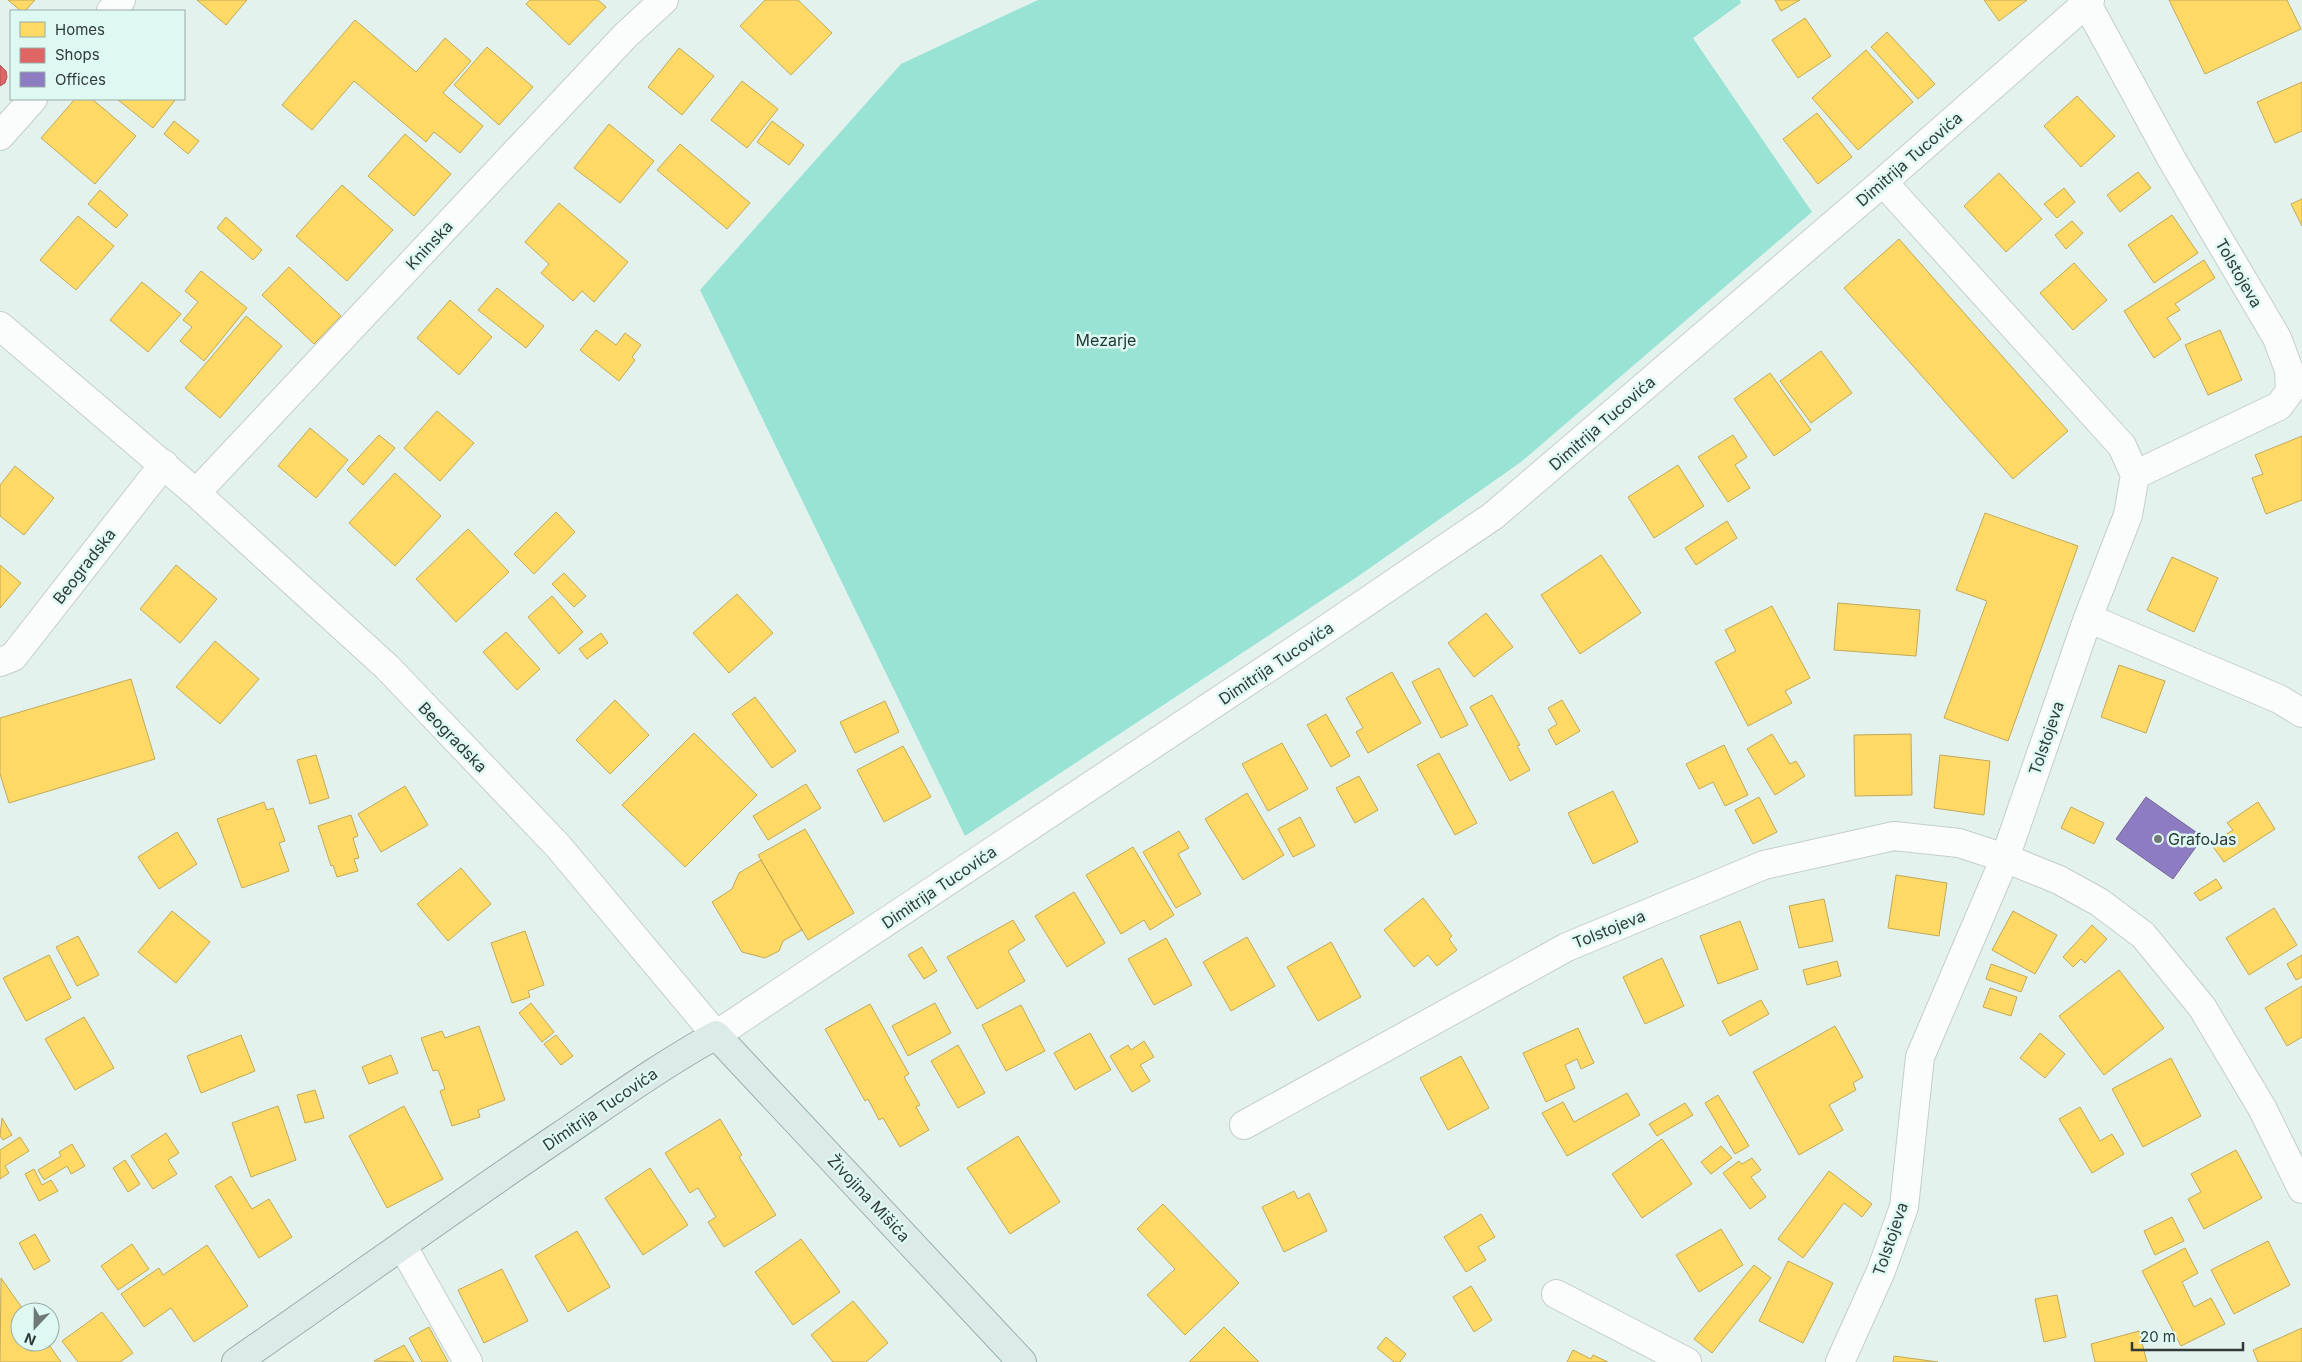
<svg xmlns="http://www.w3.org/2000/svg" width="2302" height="1362" font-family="Inter,sans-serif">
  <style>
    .green { fill: #99e3d5 }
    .homes { fill: #ffd966; stroke: #c1a958 }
    .shops { fill: #e06666; stroke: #ab5958 }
    .offices { fill: #8e7cc3; stroke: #726899 }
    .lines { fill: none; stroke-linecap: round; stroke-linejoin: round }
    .minor-casing { stroke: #c3cecb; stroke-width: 30 }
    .major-casing { stroke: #96b1ac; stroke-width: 30 }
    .minor { stroke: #fbfdfc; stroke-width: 28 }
    .major { stroke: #dceae8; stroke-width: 28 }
    .poi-dot { fill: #6f7a78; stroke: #def8f2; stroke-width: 2 }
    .labels { text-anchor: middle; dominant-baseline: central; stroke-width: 5; stroke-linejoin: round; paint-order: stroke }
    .street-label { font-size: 16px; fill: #303a38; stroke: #def8f2 }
    .park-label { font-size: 16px; fill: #1f3733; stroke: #def8f2 }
    .poi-label { font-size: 16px; fill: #303a38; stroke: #def8f2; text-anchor: start }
  </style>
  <rect width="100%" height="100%" fill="#e4f2ee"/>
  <path class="green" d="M1038,0H1740L1741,3L1693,38L1812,212L1521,462L1360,575L965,836L700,290L901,64Z"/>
  <path class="homes" d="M8,0H35L25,11H21Z
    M197,0H247L226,25Z
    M530,0H598L606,7L569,45L526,4Z
    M765,0H798L832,33L791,75L740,26Z
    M1775,0H1800L1781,11Z
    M1984,0H2027L1999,21Z
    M2169,0H2287L2301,29L2205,74Z
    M1805,18L1831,56L1798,78L1772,40Z
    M355,20L416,72L445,38L471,61L443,93L483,126L460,153L434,132L426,142L354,81L312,130L282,105Z
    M1887,32L1935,84L1918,99L1871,47Z
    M487,47L533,87L499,125L454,85Z
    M679,48L714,76L682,115L648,87Z
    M1866,50L1913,102L1858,150L1812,98Z
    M742,81L778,109L747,148L711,120Z
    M2302,82V131L2275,143L2257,102Z
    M2077,96L2115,136L2081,167L2044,126Z
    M75,99H92L136,136L95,184L41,138Z
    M117,99H176L153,128Z
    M1817,113L1852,157L1818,184L1783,139Z
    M174,121L199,141L188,154L164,134Z
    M772,121L804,145L789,165L757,142Z
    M609,124L654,161L620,203L574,168Z
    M405,134L451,174L414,216L368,176Z
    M680,144L750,203L727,229L657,170Z
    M2138,172L2151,188L2120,212L2107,195Z
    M1999,173L2042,219L2006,252L1964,206Z
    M342,185L393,230L347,281L296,236Z
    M2064,188L2075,202L2057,218L2044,204Z
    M100,190L128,215L116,228L88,204Z
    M2302,199V226L2291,204Z
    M559,203L628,262L594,302L582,291L573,301L541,273L549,264L525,242Z
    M2172,215L2198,253L2154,283L2128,245Z
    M78,216L114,246L76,290L40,260Z
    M226,217L262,250L253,260L217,228Z
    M2072,221L2083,233L2066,249L2055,235Z
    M1899,239L2068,431L2013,479L1844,288Z
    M2204,260L2215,278L2175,304L2180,310L2167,318L2181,339L2154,358L2124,311Z
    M2074,263L2107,300L2073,330L2040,293Z
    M289,267L341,316L314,344L262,295Z
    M201,271L247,308L204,361L180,341L192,327L183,320L198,302L185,291Z
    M142,282L181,314L148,352L110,320Z
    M497,288L544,326L526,348L478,310Z
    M450,300L492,337L459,375L417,338Z
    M246,316L282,346L220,418L185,388Z
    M596,330L616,345L625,333L641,345L632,357L635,360L619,381L580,350Z
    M2220,330L2242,380L2208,395L2185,345Z
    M1821,351L1852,393L1811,423L1780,381Z
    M1770,373L1811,430L1774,456L1734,399Z
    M437,411L474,443L440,481L404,448Z
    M310,428L348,460L316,498L278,466Z
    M379,435L395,448L363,485L347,470Z
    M1733,435L1747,457L1735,465L1750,488L1728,502L1698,457Z
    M2302,436V500L2266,514L2252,478L2263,474L2255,455Z
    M1678,465L1704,506L1654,538L1628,497Z
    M15,466L54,498L24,535L0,516V485Z
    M395,473L441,516L395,566L349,523Z
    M556,512L575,532L534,574L514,554Z
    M1985,513L2078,546L2008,741L1944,718L1987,601L1956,590Z
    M1727,521L1737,538L1696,565L1685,548Z
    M468,529L509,572L456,622L416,579Z
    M1601,555L1641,613L1580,654L1541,595Z
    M2172,557L2218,578L2194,632L2147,610Z
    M0,565L21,583L0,608Z
    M176,565L217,599L180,643L140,609Z
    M564,573L586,596L574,607L552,584Z
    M737,594L773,633L729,673L693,633Z
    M552,596L583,632L559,654L528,617Z
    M1838,603L1920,610L1916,656L1834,650Z
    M1772,606L1810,678L1785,691L1792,703L1748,726L1715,662L1736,651L1725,630Z
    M1486,613L1513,647L1474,677L1448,643Z
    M506,632L540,669L517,690L483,652Z
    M601,633L608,643L587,659L579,649Z
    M215,641L259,679L220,724L176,687Z
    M2119,665L2165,681L2146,733L2101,717Z
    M1439,668L1468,725L1441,738L1412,682Z
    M1392,672L1421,723L1368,753L1356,732L1363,728L1346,698Z
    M131,679L155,759L9,803L0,774V718Z
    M1492,695L1520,745L1517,746L1530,770L1510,781L1470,707Z
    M755,697L796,751L772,768L732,714Z
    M615,700L649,735L610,774L576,740Z
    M1562,700L1580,731L1556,745L1548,730L1557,724L1548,708Z
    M885,701L899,732L855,753L840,722Z
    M1326,714L1350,756L1331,767L1307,725Z
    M694,733L757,795L685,867L622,805Z
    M1772,734L1790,764L1796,761L1805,776L1775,795L1747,749Z
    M1911,734L1912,795L1855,796L1854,735Z
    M1282,743L1308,789L1268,811L1242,764Z
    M1724,745L1748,795L1725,806L1713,782L1699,789L1686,764Z
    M903,746L931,797L884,822L857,770Z
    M1439,753L1477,823L1455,835L1417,765Z
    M316,755L329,798L310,804L297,760Z
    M1940,755L1990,761L1984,815L1934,808Z
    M1359,776L1378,810L1355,823L1336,788Z
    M806,784L821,808L768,840L753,816Z
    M405,786L428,825L381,852L358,814Z
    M1613,791L1638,842L1593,864L1568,813Z
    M1247,793L1284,855L1243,880L1205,819Z
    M1759,797L1777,832L1753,844L1735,810Z
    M264,802L267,810L273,808L285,841L279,843L289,871L242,888L217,819Z
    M2258,802L2275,829L2224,862L2211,844L2233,830L2227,823Z
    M2071,807L2104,823L2094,844L2061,828Z
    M351,815L358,836L353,838L359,858L354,859L358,871L337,877L333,865L331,866L318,826Z
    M1300,817L1315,846L1293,857L1278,829Z
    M805,829L854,913L808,940L758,855Z
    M1179,831L1189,848L1178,854L1201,894L1176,908L1143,852Z
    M177,832L197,864L159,889L138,857Z
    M1133,847L1174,915L1150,930L1144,920L1121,934L1086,875Z
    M761,860L802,930L783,941L779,951L765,958L742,952L712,902L732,889L739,873Z
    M461,868L491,904L448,941L417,904Z
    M1896,875L1947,883L1939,936L1888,928Z
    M2216,879L2222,888L2200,901L2194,893Z
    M1074,892L1105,943L1067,967L1035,916Z
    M1423,898L1452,936L1449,939L1457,950L1437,966L1428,955L1414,967L1384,930Z
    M1824,899L1833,941L1799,948L1789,906Z
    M2274,908L2297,945L2249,975L2226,938Z
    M172,911L210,942L176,983L138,952Z
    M2013,911L2057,935L2035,974L1992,950Z
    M1013,920L1025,940L1008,951L1025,981L977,1009L947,957Z
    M1740,921L1758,969L1718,984L1700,936Z
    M2092,925L2107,939L2085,963L2081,959L2073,967L2063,957Z
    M525,931L544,985L528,991L530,997L512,1003L491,943Z
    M78,936L99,975L77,986L56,947Z
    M1247,937L1275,986L1231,1011L1203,962Z
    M1166,938L1192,985L1154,1005L1128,959Z
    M1331,942L1361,997L1318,1021L1287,967Z
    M922,947L937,971L924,979L908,955Z
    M49,955L71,998L26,1021L3,978Z
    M2302,955V977L2296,980L2287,964Z
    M1662,958L1684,1006L1645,1024L1623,977Z
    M1837,961L1841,976L1807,985L1803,970Z
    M1991,964L2027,977L2021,992L1986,979Z
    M2119,970L2164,1028L2104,1075L2059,1016Z
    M2302,986V1037L2287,1046L2265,1008Z
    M1990,988L2017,997L2011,1016L1983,1007Z
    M1761,1000L1769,1014L1730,1036L1722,1021Z
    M531,1003L554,1032L542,1042L519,1013Z
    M935,1003L951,1033L908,1056L892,1026Z
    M870,1004L909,1074L904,1077L920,1105L916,1107L929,1130L900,1147L883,1118L879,1120L868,1099L865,1101L825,1029Z
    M1021,1005L1045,1051L1006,1071L982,1025Z
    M84,1017L114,1068L75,1090L45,1039Z
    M479,1026L505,1100L478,1110L480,1117L452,1126L440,1091L445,1089L438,1070L433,1071L421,1038L442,1031L445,1038Z
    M1835,1026L1863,1077L1853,1083L1856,1090L1829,1105L1843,1130L1799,1155L1753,1072Z
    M1578,1028L1594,1063L1581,1069L1577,1059L1565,1065L1575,1088L1546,1102L1523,1053Z
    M1090,1033L1111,1070L1075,1090L1054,1053Z
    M2040,1033L2065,1054L2045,1078L2020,1058Z
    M241,1035L255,1071L201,1093L187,1056Z
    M556,1035L573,1056L561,1065L544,1044Z
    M1144,1041L1154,1057L1140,1065L1150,1081L1132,1092L1110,1056L1128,1045L1131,1050Z
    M958,1045L985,1093L958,1108L931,1061Z
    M391,1055L398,1073L369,1084L362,1067Z
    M1461,1056L1489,1108L1448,1130L1420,1078Z
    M2171,1058L2201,1116L2143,1147L2112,1089Z
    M315,1090L324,1118L305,1123L297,1095Z
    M1627,1093L1640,1115L1567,1156L1542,1113L1563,1102L1574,1122Z
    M1718,1095L1749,1146L1735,1154L1705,1103Z
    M1685,1103L1693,1115L1657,1136L1649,1124Z
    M278,1106L296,1160L251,1177L232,1123Z
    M404,1106L443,1179L387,1208L349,1136Z
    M2080,1107L2100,1141L2112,1134L2124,1154L2092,1173L2059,1119Z
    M2,1118L12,1135L3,1140L0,1136Z
    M720,1119L742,1155L739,1157L776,1215L724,1247L708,1222L716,1217L698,1188L690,1193L665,1153Z
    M166,1133L179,1153L168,1160L177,1174L153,1189L131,1156Z
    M1018,1136L1060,1202L1010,1234L967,1168Z
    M20,1137L29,1151L5,1166L9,1173L0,1179V1150Z
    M1662,1139L1692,1184L1642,1218L1612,1174Z
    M72,1144L85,1166L71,1174L67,1166L44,1180L38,1170L61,1156L59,1152Z
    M1721,1146L1732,1158L1711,1174L1701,1162Z
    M2236,1150L2262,1198L2204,1229L2188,1199L2201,1192L2191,1174Z
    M1752,1158L1761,1170L1751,1177L1766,1197L1750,1209L1723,1173L1739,1161L1742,1164Z
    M125,1160L140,1184L128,1192L113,1168Z
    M650,1168L688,1225L643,1255L605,1198Z
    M34,1169L42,1185L51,1180L58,1191L39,1201L25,1174Z
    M1829,1171L1872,1204L1862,1217L1844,1203L1803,1258L1778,1239Z
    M231,1176L252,1209L269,1199L292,1237L259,1258L215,1186Z
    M1294,1191L1298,1199L1309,1193L1327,1231L1284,1252L1262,1207Z
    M1163,1204L1239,1283L1185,1335L1147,1295L1175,1269L1137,1229Z
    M1481,1214L1495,1237L1478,1247L1486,1260L1466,1272L1444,1237Z
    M2172,1217L2184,1241L2155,1255L2144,1231Z
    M1721,1229L1743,1265L1699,1292L1676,1255Z
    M577,1231L610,1287L568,1312L535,1256Z
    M35,1234L50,1261L34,1270L19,1243Z
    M801,1239L840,1292L793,1325L755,1272Z
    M2268,1241L2290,1285L2234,1314L2211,1270Z
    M132,1244L149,1269L118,1290L101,1266Z
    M207,1245L248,1306L194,1342L171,1308L144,1327L121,1294L159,1268L163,1275Z
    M2185,1248L2198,1273L2182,1282L2194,1307L2211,1298L2225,1324L2181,1346L2142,1271Z
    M1788,1261L1833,1283L1803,1343L1759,1321Z
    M1754,1265L1771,1278L1712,1353L1694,1339Z
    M502,1269L528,1321L484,1343L458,1290Z
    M1,1278L25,1312H20V1342H47L61,1362H0Z
    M1471,1286L1492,1320L1474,1332L1453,1297Z
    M2057,1295L2066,1337L2044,1342L2035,1299Z
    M853,1301L888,1343L866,1362H833L811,1335Z
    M102,1312L133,1353L120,1362H78L62,1341Z
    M429,1327L448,1362H422L409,1338Z
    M1224,1327L1259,1362H1189Z
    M2302,1328V1362H2258L2253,1350Z
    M2139,1331L2147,1362H2095L2091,1344Z
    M1386,1337L1406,1354L1400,1362H1394L1377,1348Z
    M404,1345L414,1362L374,1361Z
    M1573,1350L1591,1359L1593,1355L1608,1362H1567Z
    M1894,1356L1938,1362H1893Z"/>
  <path class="shops" d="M0,65L6,71L7,77L5,83L0,86Z"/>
  <path class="offices" d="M2146,797L2203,837L2173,879L2116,839Z"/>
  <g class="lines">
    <g class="minor-casing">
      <path id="minor" d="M2087,4L2171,158L2277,338L2289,370L2290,391L2279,406L2135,475
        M111,11L121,0
        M0,136L33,99
        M0,326L196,493L387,667L558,846L716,1035L1322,632L1493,516L1883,182L2090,0
        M196,493L625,36L664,0
        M2088,618L2279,699L2302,713
        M0,662L13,657L164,464
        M1244,1125L1567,947L1764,865L1894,836L1959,843L2005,858L2059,880L2099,902L2143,935L2202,1007L2262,1108L2302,1189
        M403,1247L468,1362
        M1556,1294L1687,1362
        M1840,1362L1881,1271L1904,1207L1920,1057L2005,858L2088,618L2128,515L2135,475L2122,446L1883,182"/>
    </g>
    <g class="major-casing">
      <path id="major" d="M236,1362C343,1288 449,1211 557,1138C609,1103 660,1066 716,1035L1022,1362"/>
    </g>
    <use href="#minor" class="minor"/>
    <use href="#major" class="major"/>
  </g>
  <circle class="poi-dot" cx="2158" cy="839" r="5"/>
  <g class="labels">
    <g class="street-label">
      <text transform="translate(1909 159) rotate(-41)">Dimitrija Tucovića</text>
      <text transform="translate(429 245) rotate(-47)">Kninska</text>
      <text transform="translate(2239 273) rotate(60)">Tolstojeva</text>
      <text transform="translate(1602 423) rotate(-41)">Dimitrija Tucovića</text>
      <text transform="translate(84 566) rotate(-52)">Beogradska</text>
      <text transform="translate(1276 663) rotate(-34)">Dimitrija Tucovića</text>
      <text transform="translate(453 737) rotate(46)">Beogradska</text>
      <text transform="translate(2046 738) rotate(-71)">Tolstojeva</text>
      <text transform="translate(939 887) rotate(-34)">Dimitrija Tucovića</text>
      <text transform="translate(1609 929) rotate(-22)">Tolstojeva</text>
      <text transform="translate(600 1109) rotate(-34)">Dimitrija Tucovića</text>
      <text transform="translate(869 1198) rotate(47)">Živojina Mišića</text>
      <text transform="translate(1890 1239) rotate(-71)">Tolstojeva</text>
    </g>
    <g class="park-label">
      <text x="1106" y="340">Mezarje</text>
    </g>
    <g class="poi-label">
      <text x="2168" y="839">GrafoJas</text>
    </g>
  </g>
  <rect x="10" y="10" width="175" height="90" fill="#def8f2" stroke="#98aca8"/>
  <rect x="20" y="22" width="25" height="15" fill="#ffd966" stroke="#98aca8"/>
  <text x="55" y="35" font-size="15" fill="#303a38">Homes</text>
  <rect x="20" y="48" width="25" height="15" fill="#e06666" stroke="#98aca8"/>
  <text x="55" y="60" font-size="15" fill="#303a38">Shops</text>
  <rect x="20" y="72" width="25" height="15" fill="#8e7cc3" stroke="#98aca8"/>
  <text x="55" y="85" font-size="15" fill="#303a38">Offices</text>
  <g transform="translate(35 1327) rotate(202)"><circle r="24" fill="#def8f2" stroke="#98aca8"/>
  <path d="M0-4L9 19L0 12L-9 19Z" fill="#6f7a78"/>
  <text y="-8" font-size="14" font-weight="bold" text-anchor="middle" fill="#303a38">N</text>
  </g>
  <path d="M2132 1342v8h111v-8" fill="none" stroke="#303a38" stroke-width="2.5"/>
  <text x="2140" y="1342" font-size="15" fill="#303a38" stroke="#def8f2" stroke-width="4" paint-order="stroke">20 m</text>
</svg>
